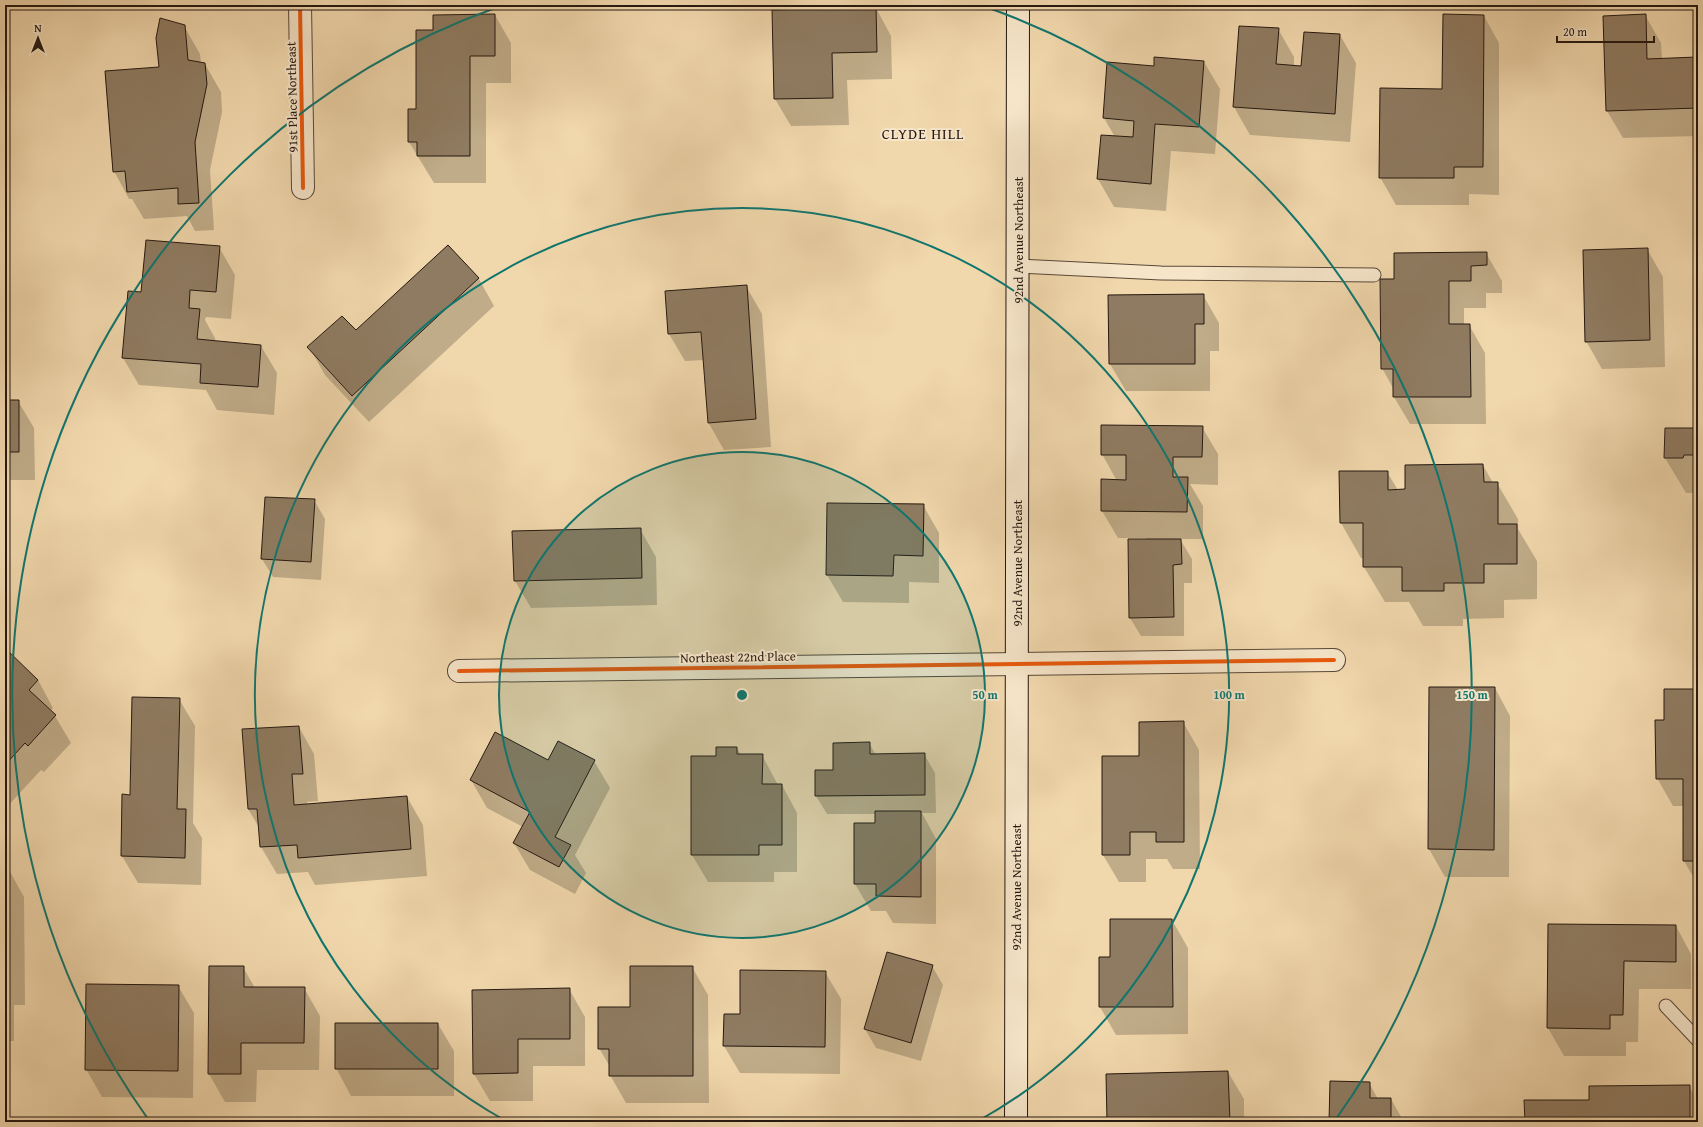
<svg xmlns="http://www.w3.org/2000/svg" width="1703" height="1127" font-family="'Gentium Book Plus',serif">
  <style>
    .shadow { fill: #0003 }
    .building { fill: #8f7b61; stroke: #251810 }
    .lines { fill: none; stroke-linecap: round; stroke-linejoin: round }
    .service-casing { stroke: #584837; stroke-width: 15 }
    .minor-casing { stroke: #584837; stroke-width: 24 }
    .secondary-casing { stroke: #251810; stroke-width: 24 }
    .service { stroke: #f6e5c9; stroke-width: 13 }
    .minor { stroke: #f6e5c9; stroke-width: 22 }
    .secondary { stroke: #f6e5c9; stroke-width: 22 }
    .cycleway-casing { stroke: #f6e5c9; stroke-width: 6 }
    .cycleway { stroke: #e8590c; stroke-width: 4 }
    .ring { fill: none; stroke: #0f766e; stroke-width: 2 }
    .labels { text-anchor: middle; dominant-baseline: central; stroke-width: 4; stroke-linejoin: round; paint-order: stroke }
    .street-label { font-size: 13px; fill: #251810; stroke: #f6e5c9 }
    .quarter-label { font-size: 15px; letter-spacing: 1px; fill: #251810; stroke: #f6e5c9 }
    .centre { fill: #0f766e; stroke: #f6e5c9; stroke-width: 2 }
    .ring-label { font-size: 12px; text-anchor: middle; font-weight: bold; fill: #0f766e; stroke: #f6e5c9; stroke-width: 4; stroke-linejoin: round; paint-order: stroke }
  </style>
  <rect width="100%" height="100%" fill="#f1d7ac"/>
  <filter id="stains"><feTurbulence type="fractalNoise" baseFrequency=".005" numOctaves="4"/><feColorMatrix values="0 0 0 0 .2 0 0 0 0 .09 0 0 0 0 .02 0 0 0 .5 -.17"/></filter>
  <radialGradient id="worn" r=".72"><stop offset=".6" stop-color="#630" stop-opacity="0"/><stop offset="1" stop-color="#630" stop-opacity=".3"/></radialGradient>
  <path class="shadow" d="M876,8L891,36L892,79L847,80L849,125L791,126L775,99Z
    M495,15L511,43V83H486V183H434L409,142V110H417L434,31Z
    M1645,15L1661,43L1662,59L1696,58L1698,61V136L1623,138L1607,111Z
    M1484,16L1499,43V195L1469,194V205H1396L1380,177L1443,90Z
    M184,26L200,54L201,64H205L221,92L222,112L210,170L214,230L195,231L187,216L144,219L132,199H129L114,171L160,68Z
    M1278,29L1294,57V66L1302,67L1340,35L1356,63L1350,142L1250,135L1234,107Z
    M1204,62L1220,89L1215,154L1171,151L1166,211L1114,207L1098,179L1115,137L1104,118L1155,67Z
    M448,246L479,279L494,306L369,422L325,375L309,347L356,332Z
    M219,247L235,275L231,319L206,317L205,320L215,338V342L261,346L277,373L274,415L217,410L206,390L139,385L123,358L142,293Z
    M1647,249L1663,277L1665,367L1602,369L1586,341Z
    M1486,253L1502,281V293H1486V308H1464V325H1469L1485,353L1486,424H1410L1394,397V390L1382,368L1395,280Z
    M746,286L762,314L771,447L724,450L708,422L704,360L685,361L669,334Z
    M1203,295L1219,323V351H1210V391H1126L1110,364Z
    M5,401H18L34,428L35,480H9L10,553H5Z
    M1202,427L1218,454V485L1190,484L1203,506V539H1180L1192,559V583H1184V636H1141L1130,618L1146,538H1118L1102,511L1117,481L1102,454Z
    M1698,429V493H1686L1665,458Z
    M1483,465L1493,483H1497L1518,519V529L1537,561V599L1504,600V618L1463,619V626H1423L1409,602H1385L1364,567V558H1361L1341,523L1387,472L1398,490H1406Z
    M314,500L325,519L321,580L273,577L262,559Z
    M923,505L939,533V583L909,582V603L843,602L827,575Z
    M640,529L656,557L657,605L531,608L515,581Z
    M5,650L38,680L53,708L50,711L55,716L71,743L44,772L41,770L5,809Z
    M1430,688H1495L1510,716L1509,877H1445L1429,849Z
    M1698,690V885L1684,861V806H1673L1657,778L1665,721Z
    M179,699L195,726L193,823L202,838L201,885L138,883L122,856L131,796Z
    M1183,722L1199,750L1200,869H1173L1167,859H1146V882H1119L1103,855L1140,757Z
    M299,727L314,754L318,801L307,802V805L407,797L423,825L427,876L315,885L308,872L277,874L261,847L260,829L248,809L243,730Z
    M869,743L876,755L924,754L935,773L936,813H922L936,839V924L893,923L886,911H871L855,884L876,824V814H827L816,796L834,771Z
    M737,748L741,755H762L778,785H782L797,813V872H774V882H708L692,855L717,757Z
    M548,761H594L610,788L575,855L586,873L575,894L530,870L514,843L523,827L487,808L471,780Z
    M5,870H9L24,897L25,1005H14V1041H5Z
    M1172,920L1188,948V1034L1116,1035L1100,1007V958H1111Z
    M1549,925L1676,926L1691,954V989H1639L1638,1042H1626V1056H1564L1548,1028Z
    M932,966L943,985L921,1061L876,1048L865,1029Z
    M210,967H243L255,988H304L320,1016L319,1070H257L256,1102H225L209,1074Z
    M692,967L708,995L709,1103H626L610,1075V1067L599,1048L631,1008Z
    M825,972L841,999L840,1074L740,1073L724,1046Z
    M178,986L194,1013L193,1098L102,1097L86,1069Z
    M569,989L585,1017V1066H533V1101H490L474,1074Z
    M438,1024L454,1051V1096H351L336,1068Z
    M1228,1072L1244,1099V1122H1108Z
    M1369,1083L1378,1099H1391L1404,1122H1330Z
    M1689,1086L1698,1102V1122H1526L1590,1101Z"/>
  <path class="building" d="M876,7L877,52L832,53L833,98L774,99L772,10Z
    M495,14V56H470V156H417V142H408V109H416V30H433V15Z
    M1443,14L1484,15L1483,167H1454V178H1379L1380,88L1442,89Z
    M1646,14L1647,59L1697,57L1698,108L1606,111L1603,16Z
    M160,18L185,25L188,60L205,63L207,84L195,142L199,203L178,204V188L127,192L125,171L113,172L105,71L159,67L156,38Z
    M1239,26L1279,28L1276,64L1301,66L1304,32L1340,34L1335,114L1233,107Z
    M1154,57L1204,61L1199,127L1155,124L1151,184L1097,179L1101,135L1133,137L1134,121L1103,118L1107,62L1154,66Z
    M146,240L220,246L216,292L190,290L189,308L200,309L197,339L261,345L258,387L200,383L201,364L122,358L128,291L141,292Z
    M448,245L479,278L352,396L307,347L342,316L356,330Z
    M1648,248L1650,340L1585,342L1583,250Z
    M1487,252V265L1471,266V281H1449V324H1470L1471,397H1393V369H1381L1380,279H1394V253Z
    M747,285L756,419L708,423L701,332L668,334L665,291Z
    M1204,294V324H1195V364H1109L1108,295Z
    M5,400H19V452H5Z
    M1101,425L1203,426L1202,457H1173V477H1188L1187,512L1101,511V479L1126,480V455H1101Z
    M1665,428H1698V455H1684L1683,458H1664Z
    M1483,464L1484,482H1498V524H1517V564H1484V583H1444V591H1402V567H1363V523H1340L1339,471H1388V490L1405,489V465Z
    M265,497L315,499L311,562L261,559Z
    M827,503L924,504L923,556L894,555L893,576L826,575Z
    M641,528L642,578L514,581L512,531Z
    M1128,539H1181L1182,564L1173,565L1174,617L1129,618Z
    M5,648L38,680L29,690L56,715L28,746L25,743L5,765Z
    M1429,687H1495L1494,850L1428,849Z
    M1664,689H1698V861H1683V779H1656L1655,720H1664Z
    M132,697L180,698L177,809H186L185,858L121,856L122,794L130,795Z
    M1184,721V842H1156V832H1130V855H1102V756H1139V722Z
    M299,726L303,774H292L294,805L407,796L411,849L298,858L297,845L260,847L257,809H248L242,729Z
    M495,732L548,760L558,741L595,760L555,837L571,845L559,867L513,843L530,812L470,780Z
    M870,742V754L925,753V795L815,796V770H833V743Z
    M716,747H737V754H763L762,784H782V845H759V855H691V756H716Z
    M875,811H921V897L876,896V884H854V823H875Z
    M5,869H9V978H5Z
    M1110,919H1172L1173,1007H1099V957H1110Z
    M1548,924L1676,925V962L1624,961L1623,1015H1610V1029L1547,1028Z
    M887,952L933,965L911,1043L864,1029Z
    M209,966H244V987H305L304,1043H241V1074H208Z
    M630,966H693V1076H609V1049H598V1007H630Z
    M740,970L826,971L825,1047L723,1046L724,1014H740Z
    M86,984L179,985L178,1071L85,1070Z
    M570,988V1039H518V1073L473,1074L472,990Z
    M335,1023H438V1069H335Z
    M1228,1071L1230,1122H1107L1106,1074Z
    M1330,1081L1370,1082V1098H1391V1122H1329Z
    M1690,1085V1122H1525L1524,1100H1589V1086Z"/>
  <g class="lines">
    <g class="service-casing">
      <path id="service" d="M1018,266L1161,273L1374,275
        M1666,1006L1698,1040"/>
    </g>
    <g class="minor-casing">
      <path id="minor" d="M300,5L303,188
        M459,671L1334,660"/>
    </g>
    <g class="secondary-casing">
      <path id="secondary" d="M1016,1122L1018,5"/>
    </g>
    <use href="#service" class="service"/>
    <use href="#minor" class="minor"/>
    <use href="#secondary" class="secondary"/>
    <g class="cycleway-casing">
      <path id="cycleway" d="M300,5L303,188
        M459,671L1334,660"/>
    </g>
    <use href="#cycleway" class="cycleway"/>
  </g>
  <circle cx="742" cy="695" r="243" fill="#0f766e" fill-opacity=".12"/>
  <g class="ring">
    <circle cx="742" cy="695" r="243"/>
    <path d="M506 1121A487 487 0 1 1 978 1121"/>
    <path d="M148 1119A730 730 0 0 1 498 7M986 7A730 730 0 0 1 1336 1119"/>
  </g>
  <g class="labels">
    <g class="street-label">
      <text transform="translate(292 97) rotate(-91)">91st Place Northeast</text>
      <text transform="translate(1018 240) rotate(-90)">92nd Avenue Northeast</text>
      <text transform="translate(1017 563) rotate(-90)">92nd Avenue Northeast</text>
      <text transform="translate(738 657) rotate(-1)">Northeast 22nd Place</text>
      <text transform="translate(1016 887) rotate(-90)">92nd Avenue Northeast</text>
    </g>
    <g class="quarter-label">
      <text x="923" y="133">CLYDE HILL</text>
    </g>
  </g>
  <circle cx="742" cy="695" r="6" class="centre"/>
  <g class="ring-label">
    <text x="985" y="699">50 m</text>
    <text x="1229" y="699">100 m</text>
    <text x="1472" y="699">150 m</text>
  </g>
  <rect width="1703" height="1127" fill="none" stroke="#f1d7ac" stroke-width="20"/>
  <rect x="6" y="6" width="1691" height="1115" fill="none" stroke="#251810" stroke-width="2"/>
  <rect x="10" y="10" width="1683" height="1107" fill="none" stroke="#251810"/>
  <g transform="translate(38 38)" stroke="#f6e5c9" stroke-width="3" paint-order="stroke">
  <path d="M0-3L7 15L0 10L-7 15Z" fill="#251810"/>
  <text y="-6" font-size="11" font-weight="bold" text-anchor="middle" fill="#251810">N</text>
  </g>
  <path d="M1557 36v6h97v-6" fill="none" stroke="#251810" stroke-width="2"/>
  <text x="1563" y="36" font-size="12" fill="#251810" stroke="#f6e5c9" stroke-width="3" paint-order="stroke">20 m</text>
  <rect width="100%" height="100%" filter="url(#stains)"/>
  <rect width="100%" height="100%" fill="url(#worn)"/>
</svg>
